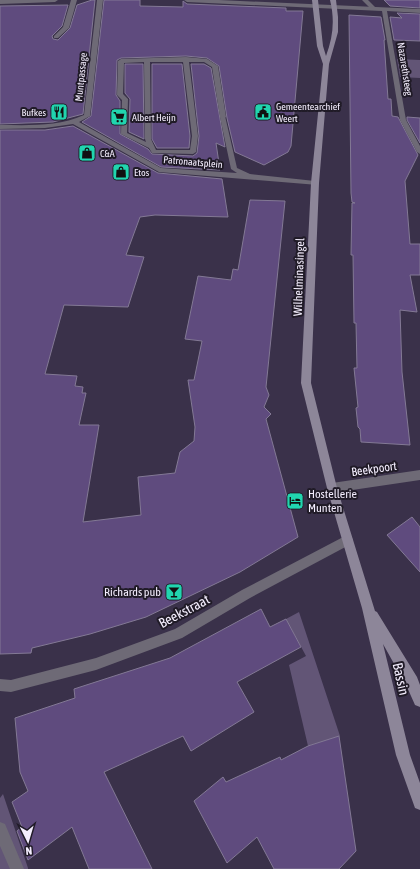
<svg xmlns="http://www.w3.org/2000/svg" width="420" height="869" font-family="'Asap Condensed',sans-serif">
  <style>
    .green { fill: #625576 }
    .building { fill: #5f4b7e; stroke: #837995 }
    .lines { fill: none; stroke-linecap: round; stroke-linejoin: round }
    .lane { fill: #6e6a76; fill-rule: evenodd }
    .street { fill: #6e6a76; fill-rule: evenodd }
    .secondary { fill: #8d8699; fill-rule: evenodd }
    .labels { text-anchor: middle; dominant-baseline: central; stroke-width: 4; stroke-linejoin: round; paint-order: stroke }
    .far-street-label { font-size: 10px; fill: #f4eefe; stroke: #201b27 }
    .far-poi-label { font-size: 10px; fill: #f4eefe; stroke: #201b27; text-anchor: start }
    .street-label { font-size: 12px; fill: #f4eefe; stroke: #201b27 }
    .poi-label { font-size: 12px; fill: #f4eefe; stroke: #201b27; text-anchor: start }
    .near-street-label { font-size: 14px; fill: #f4eefe; stroke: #201b27 }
  </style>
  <rect width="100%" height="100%" fill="#3a314a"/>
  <path class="green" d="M397,59L420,60V78L400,77Z
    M299,612L340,736L308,746L289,665L306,656L286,619Z
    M3,794L28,868V869H0V798Z"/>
  <path class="building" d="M92,0H95L83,114L53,122L0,124V6L68,5L62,26L52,36L53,39L58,40L70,28L77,5Z
    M104,0H140V6L183,7V1L187,4L286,8V11H303L291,146L288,152L264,165L235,152L227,118L219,66L207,58L186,56L121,58L117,60L116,95L120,101V134L148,149L152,154L193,156L197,153L199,136L191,64H204L211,68L225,147L216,143L220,170L161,167L82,122L91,116Z
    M384,0H420V8L390,6Z
    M397,13L420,14V41L394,40L390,17L402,18Z
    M349,15L381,17L385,40H384L388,99H391L392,116L398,117L418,155L405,181L410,244H420V275H410L417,312L400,310L402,372L410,445L361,442L360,429L358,427L356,408L358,407L354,368H357L356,323H354L353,255H351L352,203H355L352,202L351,193Z
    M125,64H143L144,139L129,132L130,99L125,93Z
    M152,64H182L190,136L189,148H157L152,139Z
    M407,117L420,118V143L407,120Z
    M73,126L158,173L222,179L228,217L155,215L140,217L126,255L144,257L128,307L64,305L45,374L77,376L75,386L83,387L82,393H86L79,425H99L83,522L141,515L138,477L175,473L180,452L194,441L195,427L188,380H194L202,341L185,339L198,276L231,280L233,269L238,270L250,200L285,201L266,387L269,395L264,407L271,414L266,419L298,537L240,572L146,617L90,634L32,648L31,653L0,654V130H45Z
    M412,517L420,527V572L387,535Z
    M261,609L270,627L286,619L301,647L237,682L254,712L191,751L183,736L104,772L152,869H89L72,827L28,860L17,831L22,827L12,802L28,791L20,772L15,718L75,698L74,689L170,658Z
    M339,736L356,851L339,869H274L257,837L227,863L194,801L223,777L226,782L280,757L281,760L308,746Z"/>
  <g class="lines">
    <path class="lane" d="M362,0H368L376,8V10H372Z
      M186,57L207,59L218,66L226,117L223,119L220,117L212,67L204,62H189L198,136L196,152L193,154L152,153L149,148L121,134L122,100L117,95L118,61L121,59ZM144,62L145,139L146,142L127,133L128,99L123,94L124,63ZM150,62H183L192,136L190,150H156L151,139Z"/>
    <path class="street" d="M0,0H58L55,2L0,4Z
      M71,0H77L69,28L58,38H54V36L63,27Z
      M97,0H103L90,116L79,122L161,168L237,173L231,169L220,117L225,116L237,168L250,174L315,181H318V185L159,172L73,124L45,128L0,129V125C29,125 57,127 84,115Z
      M184,0H219L420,9V13L387,11L406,120L420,146V154L417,152L400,120L382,11L187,2Z
      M420,470V480L332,493L328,491L327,488L328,485L332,483Z
      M347,535L351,536L353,540L351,544L250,598L182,638L96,670L11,692L0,691V679L11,680L96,658L175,629L242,590Z
      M0,822L5,824L24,869H10L0,846Z"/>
    <path class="secondary" d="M312,0H318L323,46L326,56C333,37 335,20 330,0H336L338,17V32L329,64L319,183L311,383L337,488L375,611L377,612L417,677L420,685V707L415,705L407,687L383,644L410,755L420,783V810L415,808L396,755L362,608L327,488L301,383L311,183L323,64L317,46Z"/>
  </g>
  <defs>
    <g id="restaurant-square" transform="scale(0.9)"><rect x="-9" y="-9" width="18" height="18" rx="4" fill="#21d5af" stroke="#201b27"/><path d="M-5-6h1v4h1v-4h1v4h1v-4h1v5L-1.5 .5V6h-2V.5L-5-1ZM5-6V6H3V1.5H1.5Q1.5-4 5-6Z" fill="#111"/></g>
    <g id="civic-square" transform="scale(0.9)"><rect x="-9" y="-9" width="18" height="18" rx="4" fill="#21d5af" stroke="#201b27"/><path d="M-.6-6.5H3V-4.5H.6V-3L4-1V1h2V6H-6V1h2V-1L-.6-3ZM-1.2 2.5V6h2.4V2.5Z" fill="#111"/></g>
    <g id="supermarket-square" transform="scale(0.9)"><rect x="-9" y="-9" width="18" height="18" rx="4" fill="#21d5af" stroke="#201b27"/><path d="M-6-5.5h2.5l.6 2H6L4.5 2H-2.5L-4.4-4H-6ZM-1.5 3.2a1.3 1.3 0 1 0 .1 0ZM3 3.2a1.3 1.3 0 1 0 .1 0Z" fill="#111"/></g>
    <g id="shop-square" transform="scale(0.9)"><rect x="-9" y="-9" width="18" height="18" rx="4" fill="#21d5af" stroke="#201b27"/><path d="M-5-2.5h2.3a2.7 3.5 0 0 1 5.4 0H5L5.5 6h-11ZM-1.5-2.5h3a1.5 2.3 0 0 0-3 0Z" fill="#111"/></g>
    <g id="hotel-square" transform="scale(0.9)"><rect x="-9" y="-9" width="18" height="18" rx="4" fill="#21d5af" stroke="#201b27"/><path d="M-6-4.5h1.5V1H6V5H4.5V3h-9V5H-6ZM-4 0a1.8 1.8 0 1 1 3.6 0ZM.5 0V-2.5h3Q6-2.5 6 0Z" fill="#111"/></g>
    <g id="bar-square" transform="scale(0.9)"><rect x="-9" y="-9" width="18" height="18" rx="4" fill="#21d5af" stroke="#201b27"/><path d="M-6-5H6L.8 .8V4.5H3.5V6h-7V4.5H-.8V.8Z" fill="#111"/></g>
  </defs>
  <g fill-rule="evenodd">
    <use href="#restaurant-square" x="59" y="112"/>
    <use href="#civic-square" x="263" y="112"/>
    <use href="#supermarket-square" x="119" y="117"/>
    <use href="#shop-square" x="87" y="153"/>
    <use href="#shop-square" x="121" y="172"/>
    <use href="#hotel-square" x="295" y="501"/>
    <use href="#bar-square" x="174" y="592"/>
  </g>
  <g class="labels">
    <g class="far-street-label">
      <text transform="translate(405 69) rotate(81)">Nazarethsteeg</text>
      <text transform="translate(81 77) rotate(-84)">Muntpassage</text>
      <text transform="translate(193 162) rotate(5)">Patronaatsplein</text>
    </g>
    <g class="far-poi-label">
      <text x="276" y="106">Gemeentearchief<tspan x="276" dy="12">Weert</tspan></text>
      <text x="46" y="112" text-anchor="end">Bufkes</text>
      <text x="132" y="117">Albert Heijn</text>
      <text x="100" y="153">C&amp;A</text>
      <text x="134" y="172">Etos</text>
    </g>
    <g class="street-label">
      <text transform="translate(299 277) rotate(-88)">Wilhelminasingel</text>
      <text transform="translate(374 469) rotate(-8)">Beekpoort</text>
    </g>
    <g class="poi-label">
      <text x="308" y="494">Hostellerie<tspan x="308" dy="14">Munten</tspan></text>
      <text x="161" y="592" text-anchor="end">Richards pub</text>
    </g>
    <g class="near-street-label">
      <text transform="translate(184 611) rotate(-28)">Beekstraat</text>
      <text transform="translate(401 679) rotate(77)">Bassin</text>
    </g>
  </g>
  <g transform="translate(28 841) rotate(175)" stroke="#201b27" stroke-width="3" paint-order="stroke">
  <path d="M0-3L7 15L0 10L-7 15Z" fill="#f4eefe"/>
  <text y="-6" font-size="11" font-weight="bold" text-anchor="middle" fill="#f4eefe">N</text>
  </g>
</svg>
